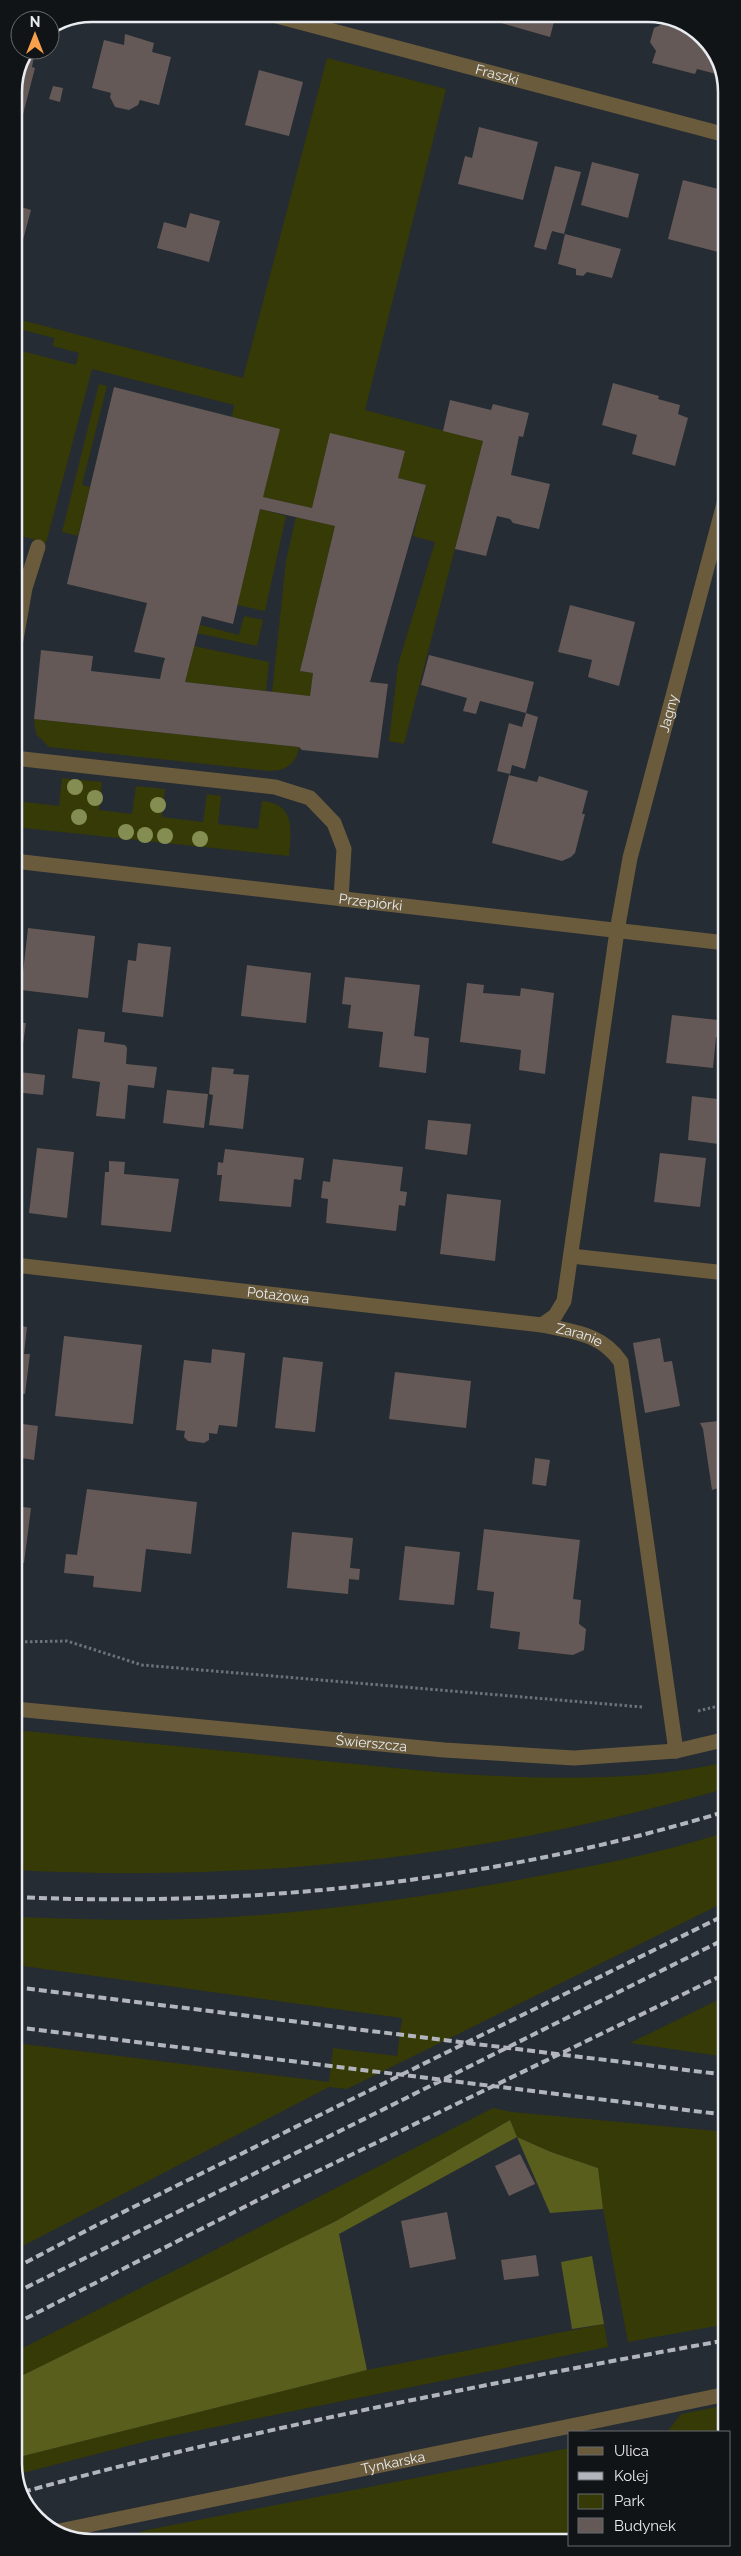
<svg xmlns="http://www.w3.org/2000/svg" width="741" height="2556" font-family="Raleway,sans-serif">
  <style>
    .green { fill: #363a06 }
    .forest { fill: #595e1c }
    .building { fill: #655957; fill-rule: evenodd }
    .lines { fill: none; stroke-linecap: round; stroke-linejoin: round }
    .path { stroke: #6c7278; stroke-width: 3; stroke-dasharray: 2.5 2.5; stroke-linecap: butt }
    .minor { stroke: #6a5b3c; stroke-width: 15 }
    .rail { stroke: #b2b6bc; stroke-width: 4; stroke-dasharray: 8 4; stroke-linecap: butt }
    .tree { fill: #858e52 }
    .labels { text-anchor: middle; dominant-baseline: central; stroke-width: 4; stroke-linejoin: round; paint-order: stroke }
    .street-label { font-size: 14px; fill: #e8ecf1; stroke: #111417 }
    .rim { fill: none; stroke: #e8ecf1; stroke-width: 2.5 }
  </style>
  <rect width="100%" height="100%" fill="#252c33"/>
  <path class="green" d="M327,58L446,89L365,410L483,441L404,744L389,741L398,665L435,542L413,536L426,485L398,478L405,451L331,434L312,508L263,497L279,429L232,417L234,405L92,369L46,543L14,534V349L76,365L79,353L53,346L54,338L15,328L14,332V318L243,378Z
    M99,384L107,386L82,485L90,487L78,536L62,532Z
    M260,509L286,516L265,611L237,605Z
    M296,517L335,526L300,671L313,673L310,696L272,692L286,561Z
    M244,616L263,620L257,646L197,633L200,625L239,635Z
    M194,646L269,662L266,691L185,682Z
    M34,719L299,747C297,763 286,771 270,771L49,747L36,734Z
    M20,773L17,801L59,806L62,778L102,782L99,810L132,814L136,786L165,789L162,817L203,822L207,794L221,796L218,824L258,829L262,801C296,804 291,830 289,856L14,827V775Z
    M15,1730L445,1773C538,1779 635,1783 727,1762V1788C492,1856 259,1883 15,1870Z
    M727,1832V1901L347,2089L329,2087L15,2250V2043L329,2082L333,2048L397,2056L402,2018L15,1965V1917C56,1918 98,1920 139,1920C266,1920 393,1902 518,1880C588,1867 658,1854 727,1832Z
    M727,1995V2057L630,2043L718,2000Z
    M493,2108L512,2112L727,2132V2324L628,2342L599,2188L598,2168L551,2152L517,2137L510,2120L336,2221L15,2379V2352Z
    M604,2324L608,2347L151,2440L15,2475V2458L367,2370Z
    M727,2405V2432H667L681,2414Z
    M570,2448V2541L110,2542L147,2530Z"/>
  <path class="forest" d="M510,2120L517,2137L551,2152L598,2168L603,2209L550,2213L517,2137L339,2234L367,2370L15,2458V2379L336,2221Z
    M592,2256L604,2324L572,2329L561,2262Z"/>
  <path class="building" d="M470,14H556L550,37Z
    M665,17L701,33L726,77V82L718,80L720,75L697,69L695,74L652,63L656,51L650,42L654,28L663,24Z
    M125,34L154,43L152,52L171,57L159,105L140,100L138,105L129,110L115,107L110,97L111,93L92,88L104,40L124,45Z
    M29,55L34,56L32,67L35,68L21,122L14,120V92Z
    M259,70L303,82L289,136L245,125Z
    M53,86L63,88L60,102L49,99Z
    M479,127L538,142L523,200L458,184L465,156L472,158Z
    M592,162L639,174L628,218L581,205Z
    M555,166L581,172L564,234L552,231L546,250L534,247Z
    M683,180L726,191V254L668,239Z
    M14,205L31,210L15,270H14Z
    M190,213L220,221L209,262L157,248L164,222L186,228Z
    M565,234L621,249L612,278L587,272L583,276L576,275V269L558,264Z
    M613,383L659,396L658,399L680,405L678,414L688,418L675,466L632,454L637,435L602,425Z
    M114,387L280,429L263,497L312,508L330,433L405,451L398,478L426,485L370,682L388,684L378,758L302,750L299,747L34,719L41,650L93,656L91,671L160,679L163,665L165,658L134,652L147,603L67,584ZM260,509L335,526L300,671L313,673L310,696L185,682L202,616L233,624Z
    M450,400L491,410L493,404L529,413L523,437L519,436L511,475L550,484L539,529L513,523L510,519L497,516L486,556L455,549L483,441L443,431Z
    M570,605L635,622L619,686L588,677L592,660L558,652Z
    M429,655L534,682L526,713L480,701L476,714L463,711L467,698L421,685Z
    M526,713L538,717L525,769L512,765L510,774L497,771L509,723L522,727Z
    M509,775L537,782L539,776L588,791L582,814H585L575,853L571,857L562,861L492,843Z
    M722,828H726V857L718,856Z
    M28,928L95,936L88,998L21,990Z
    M138,943L171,947L163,1017L122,1012L128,960L136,961Z
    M247,965L311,973L306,1023L241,1016Z
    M345,977L420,985L414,1036L429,1038L426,1073L379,1067L383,1032L348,1028L351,1005L342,1004Z
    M467,983L484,985L483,993L520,996L521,988L554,993L545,1074L519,1070L521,1050L460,1042Z
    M721,985H726V1038L716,1037L713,1068L666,1063L672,1015L718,1020Z
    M14,1022L26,1023L19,1072L45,1075L43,1095L14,1092Z
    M78,1029L105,1032L104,1042L125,1045L127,1048L126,1064L157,1067L154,1088L128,1085L125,1119L96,1116L100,1082L72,1078Z
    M212,1067L234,1069L233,1074L249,1075L243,1129L209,1125L213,1095L209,1094Z
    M167,1090L208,1094L204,1128L163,1123Z
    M692,1096L726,1100V1145L688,1140Z
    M428,1120L471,1124L467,1155L425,1149Z
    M37,1148L74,1152L67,1218L29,1213Z
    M225,1149L304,1158L301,1180L294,1179L291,1207L219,1201L222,1175H217L218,1162L223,1163Z
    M660,1153L706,1158L700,1207L654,1202Z
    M333,1159L403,1167L400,1191L407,1192L405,1206L399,1205L396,1231L326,1223L328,1199L321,1198L323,1181L330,1182Z
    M109,1161L125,1162L124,1174L179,1179L171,1232L101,1225L105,1172H109Z
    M447,1194L501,1200L495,1261L440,1254Z
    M15,1325L27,1327L24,1354H30L25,1394L15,1393Z
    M64,1336L142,1345L133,1424L55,1416Z
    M660,1338L664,1362L672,1361L680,1406L645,1413L633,1343Z
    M212,1349L245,1353L237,1427L219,1425L217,1434L209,1433V1440L204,1443L188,1441L184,1437L185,1431L176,1430L184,1360L211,1363Z
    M283,1357L323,1362L315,1432L275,1428Z
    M395,1372L471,1381L466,1428L389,1419Z
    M727,1420V1485L712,1490L703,1429L700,1423Z
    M15,1423L38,1426L34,1460L15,1457Z
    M535,1458L550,1460L546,1486L532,1484Z
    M87,1489L197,1502L191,1554L146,1549L141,1592L93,1587L94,1576L64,1573L66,1554L77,1555Z
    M15,1506L31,1508L24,1563L15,1562Z
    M484,1529L580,1540L573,1599L581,1600L579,1624L586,1629L584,1650L573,1655L518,1649L520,1632L490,1628L494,1592L477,1590Z
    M292,1532L353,1538L350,1568L360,1569L359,1580L349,1579L348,1594L287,1588Z
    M405,1546L460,1552L454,1605L399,1600Z
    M520,2154L535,2184L509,2196L495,2166Z
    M447,2212L456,2259L410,2268L401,2221Z
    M536,2255L539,2276L504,2280L501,2260Z"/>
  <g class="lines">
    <path class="path" d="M15,1642L67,1641L142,1665L642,1707
      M698,1711L727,1704"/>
    <g class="minor">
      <path id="s1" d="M269,14L726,135"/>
      <path d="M14,651L25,588L38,547"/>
      <path d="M14,758L275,787L310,798L334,823L344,849L341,899"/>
      <path id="s2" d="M14,861L726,943"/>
      <path d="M571,1256L726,1273"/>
      <path id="s3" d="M15,1265L542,1325C573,1332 601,1333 621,1362L676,1751"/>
      <path id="s4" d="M542,1325L555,1316L564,1301L617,931L630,858L726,496"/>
      <path id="s5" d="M15,1709L444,1750L574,1758L676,1751L727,1739"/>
      <path id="s6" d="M59,2531L727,2394"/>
    </g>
    <path class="rail" d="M15,1897C254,1908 498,1881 727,1811
      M15,1987L727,2075
      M15,2027L727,2115
      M15,2268L99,2224L727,1914
      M15,2293L727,1938
      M15,2324L260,2199L727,1973
      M23,2492C255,2428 490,2383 727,2340"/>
  </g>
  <g class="tree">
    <circle cx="75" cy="787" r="8"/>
    <circle cx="95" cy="798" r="8"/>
    <circle cx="158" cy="805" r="8"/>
    <circle cx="79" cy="817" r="8"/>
    <circle cx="126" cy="832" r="8"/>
    <circle cx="145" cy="835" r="8"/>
    <circle cx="165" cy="836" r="8"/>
    <circle cx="200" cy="839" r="8"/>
  </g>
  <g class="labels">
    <g class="street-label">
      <text stroke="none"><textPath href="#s1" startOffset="236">Fraszki</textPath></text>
      <text stroke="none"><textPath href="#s4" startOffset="631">Jagny</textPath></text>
      <text stroke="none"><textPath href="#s2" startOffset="359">Przepiórki</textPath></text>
      <text stroke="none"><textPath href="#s3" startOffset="265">Potażowa</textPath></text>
      <text stroke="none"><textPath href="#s3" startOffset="569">Zaranie</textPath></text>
      <text stroke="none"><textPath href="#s5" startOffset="358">Świerszcza</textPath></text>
      <text stroke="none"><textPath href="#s6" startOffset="341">Tynkarska</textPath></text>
    </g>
  </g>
  <path d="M0 0H741V2556H0ZM92 22H648A70 70 0 0 1 718 92V2464A70 70 0 0 1 648 2534H92A70 70 0 0 1 22 2464V92A70 70 0 0 1 92 22Z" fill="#111417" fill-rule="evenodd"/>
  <path class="rim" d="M92 22H648A70 70 0 0 1 718 92V2464A70 70 0 0 1 648 2534H92A70 70 0 0 1 22 2464V92A70 70 0 0 1 92 22Z"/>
  <rect x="568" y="2431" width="162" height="115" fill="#111417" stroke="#676a6e"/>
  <rect x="578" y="2447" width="25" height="8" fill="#6a5b3c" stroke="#676a6e"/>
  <text x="614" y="2456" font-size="15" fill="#e8ecf1">Ulica</text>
  <rect x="578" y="2472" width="25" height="8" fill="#b2b6bc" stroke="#676a6e"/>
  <text x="614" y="2481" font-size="15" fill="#e8ecf1">Kolej</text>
  <rect x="578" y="2494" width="25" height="15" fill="#363a06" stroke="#676a6e"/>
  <text x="614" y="2506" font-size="15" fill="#e8ecf1">Park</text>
  <rect x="578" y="2518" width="25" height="15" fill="#655957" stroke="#676a6e"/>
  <text x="614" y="2531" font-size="15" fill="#e8ecf1">Budynek</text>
  <g transform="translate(35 35)"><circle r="24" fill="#111417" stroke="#676a6e"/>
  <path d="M0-4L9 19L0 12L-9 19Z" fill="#f8a04b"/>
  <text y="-8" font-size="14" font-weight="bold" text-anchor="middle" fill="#e8ecf1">N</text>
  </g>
</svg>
